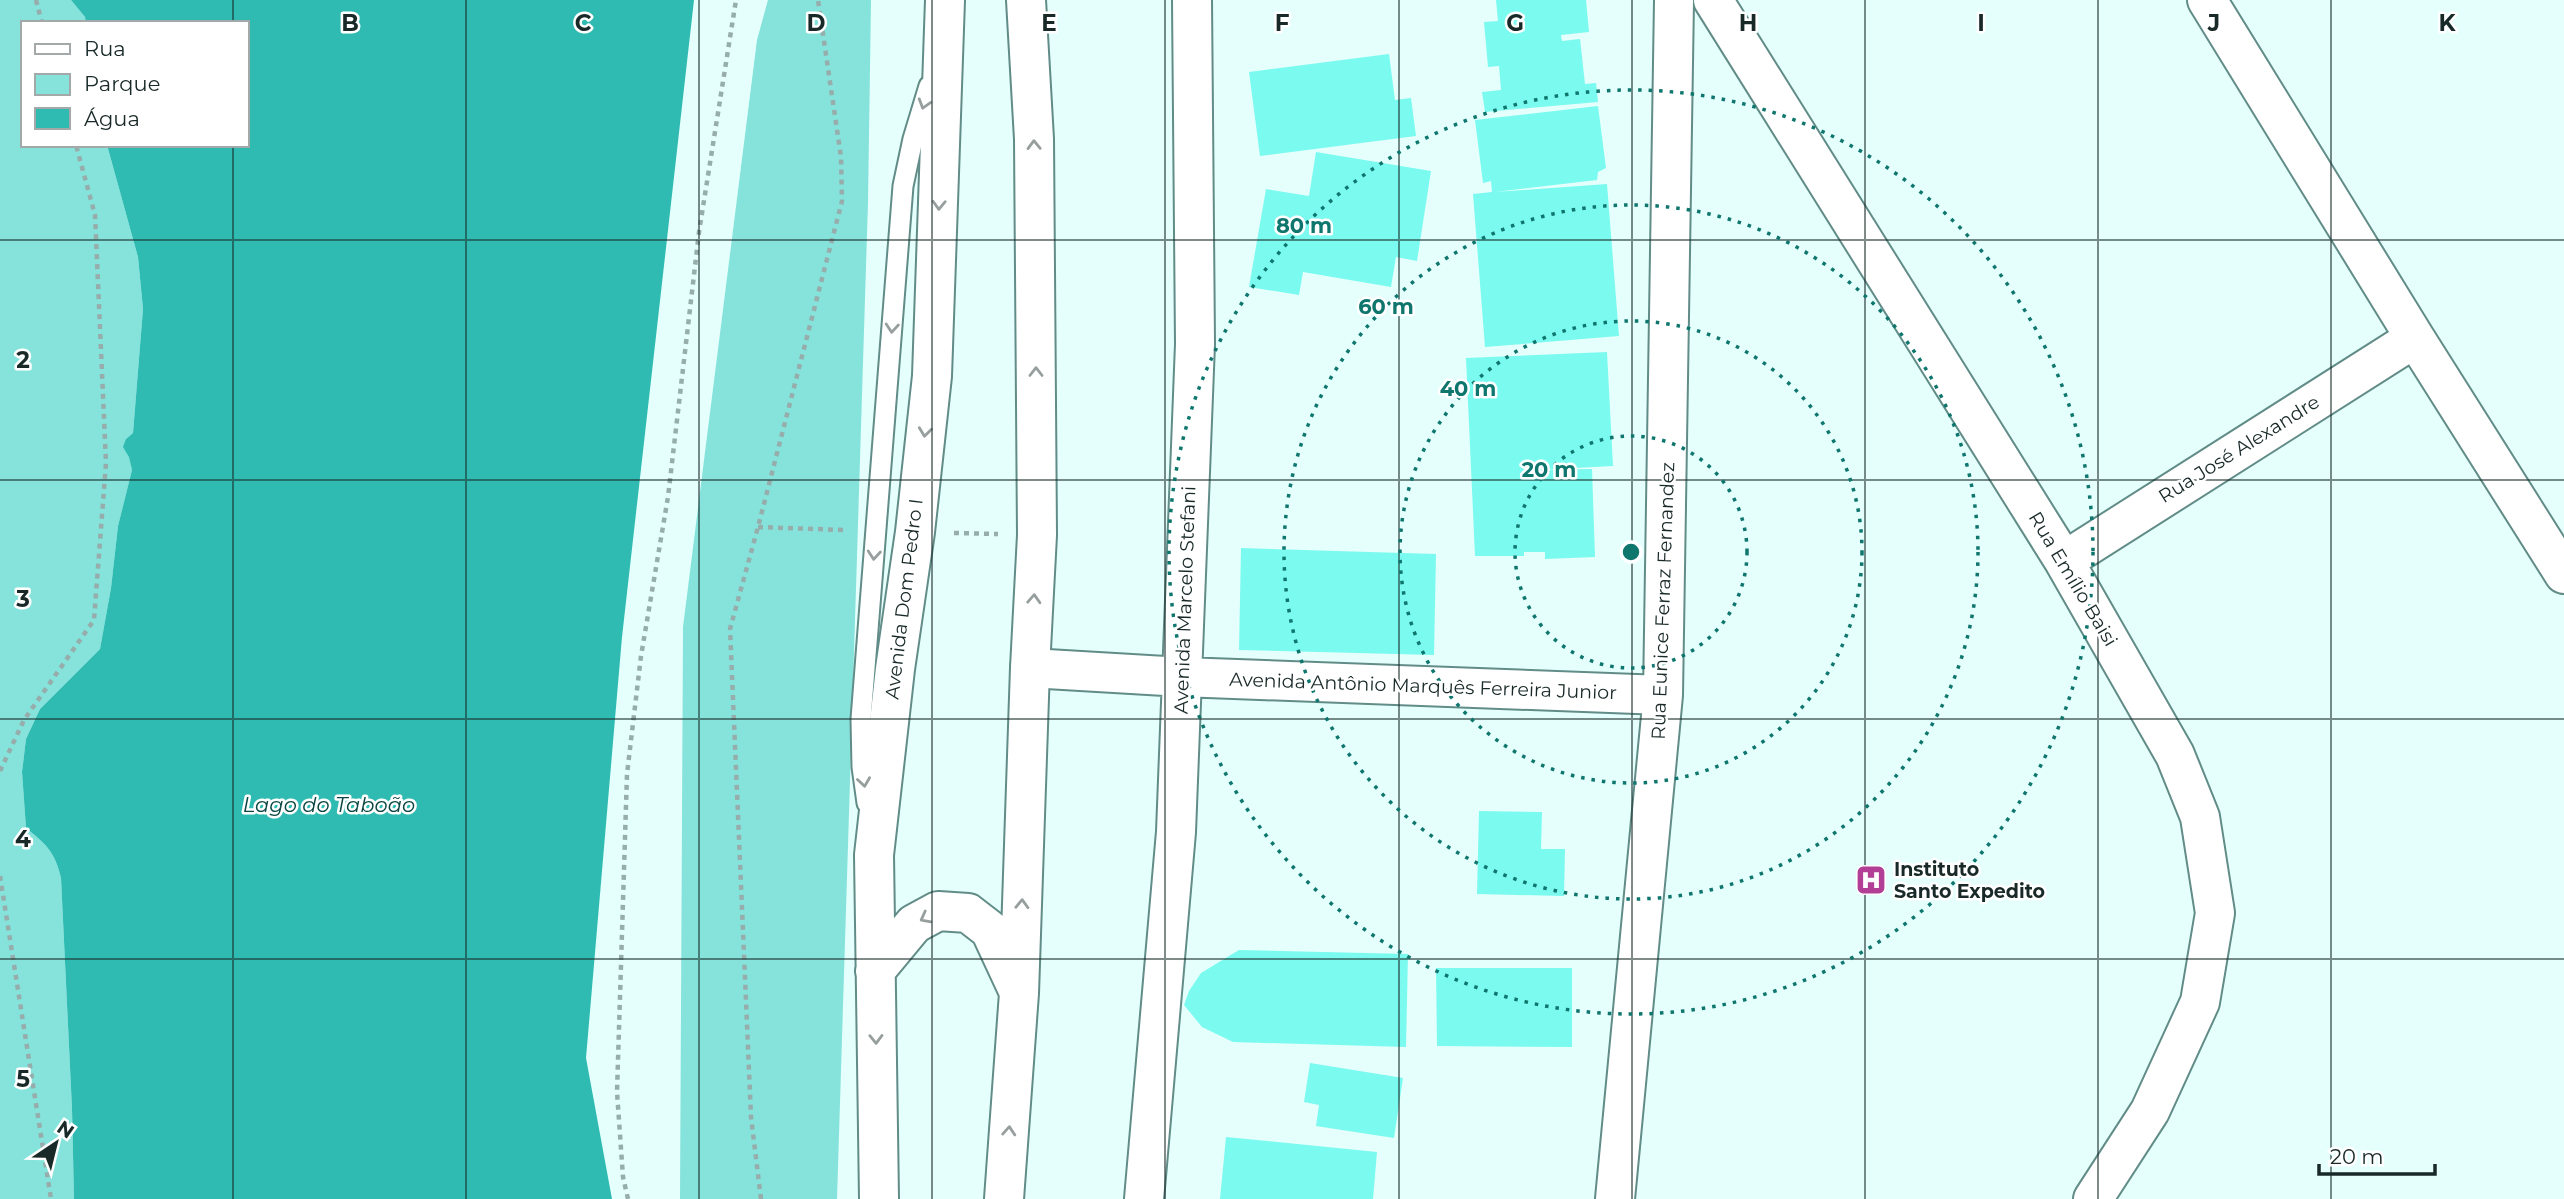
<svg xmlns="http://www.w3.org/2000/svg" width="2564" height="1199" font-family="Montserrat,sans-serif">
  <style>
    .green { fill: #85e3db }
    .water { fill: #2fbbb2 }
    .building { fill: #7bfaf0 }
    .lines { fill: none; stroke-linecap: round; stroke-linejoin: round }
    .lane-casing { stroke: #628c88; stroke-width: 23 }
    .street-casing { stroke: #628c88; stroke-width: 42 }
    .primary-casing { stroke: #628c88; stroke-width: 42 }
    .path { stroke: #96adab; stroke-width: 4.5; stroke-dasharray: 5 5; stroke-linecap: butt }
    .lane { stroke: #fff; stroke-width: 19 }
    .street { stroke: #fff; stroke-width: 38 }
    .primary { stroke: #fff; stroke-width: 38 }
    .oneway { stroke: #979f9e }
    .grid { fill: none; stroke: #182928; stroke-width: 2; stroke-opacity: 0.55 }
    .ring { fill: none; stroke: #0f766e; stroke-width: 3.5; stroke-dasharray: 3.5 7 }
    .labels { text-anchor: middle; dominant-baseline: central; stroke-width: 5; stroke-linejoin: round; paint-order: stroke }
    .street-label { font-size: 19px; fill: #182928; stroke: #fff }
    .poi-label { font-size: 19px; font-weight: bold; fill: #182928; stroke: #fff; text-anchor: start }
    .water-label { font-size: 21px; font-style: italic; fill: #0a4642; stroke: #fff }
    .grid-label { font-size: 23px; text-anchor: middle; font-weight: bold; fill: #182928; stroke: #fff; stroke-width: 5; stroke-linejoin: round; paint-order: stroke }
    .centre { fill: #0f766e; stroke: #fff; stroke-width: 3.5 }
    .ring-label { font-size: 21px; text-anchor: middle; font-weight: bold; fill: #0f766e; stroke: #fff; stroke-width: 5; stroke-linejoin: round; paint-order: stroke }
  </style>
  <rect width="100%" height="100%" fill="#e4fffc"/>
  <path class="green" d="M0,0H71L85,17L86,23H23V145H107L138,257L143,309L133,433L126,439L132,470L118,526L111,588L100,649L40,709L26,739L22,772L26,828C46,844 55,852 61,878L72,1109L74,1199H0Z
    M768,0H871L868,202L837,1199H680L683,627L757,40Z"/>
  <path class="water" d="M71,0H694L622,637L586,1058L612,1199H74L72,1109L61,878C55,852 46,844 26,828L22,772L26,739L40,709L100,649L111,588L118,526L132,470L129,457L123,447L126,439L133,433L143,309L138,257L107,145H247V23H86L85,17Z"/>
  <path class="building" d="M1496,0H1586L1589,32L1561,35L1562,41L1580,39L1585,84L1596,83L1598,102L1485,112L1482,92L1501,90L1499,66L1488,67L1484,22L1498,21Z
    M1389,54L1395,100L1411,98L1416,136L1260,156L1249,72Z
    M1598,106L1606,168L1598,172L1597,180L1495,192L1607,184L1619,336L1485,347L1473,194L1492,192L1491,181L1483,183L1475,120Z
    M1316,152L1431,171L1417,261L1396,257L1391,287L1303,272L1299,295L1249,287L1266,189L1309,196Z
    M1607,352L1613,466L1537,470L1592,469L1595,557L1545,559V552H1524V556H1475L1466,358Z
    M1241,548L1436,554L1434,655L1239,650Z
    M1479,811L1542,812L1541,849H1565L1564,896L1477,894Z
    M1239,950L1408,954L1406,1047L1233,1042L1202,1027L1184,1005L1189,991L1201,973Z
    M1436,968H1572V1047L1437,1046Z
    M1310,1063L1403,1078L1394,1138L1316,1126L1319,1105L1304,1102Z
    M1226,1137L1377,1152L1373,1199H1220Z"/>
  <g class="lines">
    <g class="lane-casing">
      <path id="lane" d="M867,803L862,767L861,719L903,186L913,139L929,86"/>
    </g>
    <g class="street-casing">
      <path id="street" d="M1713,0L2064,561L2175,755L2200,817L2215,913L2200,1002L2150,1111L2093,1199
        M2207,0L2415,338L2564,574
        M2064,561L2415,338
        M1030,668L1182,677L1663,695
        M1144,1199L1176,832L1182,677L1195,344L1192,0
        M1615,1199L1663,695L1674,0"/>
    </g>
    <g class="primary-casing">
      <path id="primary" d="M875,971L914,924L938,911L968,913L990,930L1017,988
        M879,1199L874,855L895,669L915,532L932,376L945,0
        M1004,1199L1019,993L1030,668L1037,535L1034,139L1026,0"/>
    </g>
    <path class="path" d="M36,0L42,23
      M758,527L843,530
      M954,533L998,534
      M0,771L24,720L94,620L106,463L95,215L76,145
      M0,876L51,1199
      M628,1199L623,1177L617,1092L627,774L641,656L668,497L699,232L736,0
      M761,1199L751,1117L730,629L758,527L842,201L841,157L818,0"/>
    <use href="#lane" class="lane"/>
    <use href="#street" class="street"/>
    <use href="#primary" class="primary"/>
  </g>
  <defs><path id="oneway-chevron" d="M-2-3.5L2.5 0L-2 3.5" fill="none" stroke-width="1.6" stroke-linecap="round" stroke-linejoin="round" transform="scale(1.75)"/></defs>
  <g class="oneway">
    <use href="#oneway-chevron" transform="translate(924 104) rotate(107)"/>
    <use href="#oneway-chevron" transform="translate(1034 145) rotate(-91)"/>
    <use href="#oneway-chevron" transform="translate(939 205) rotate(92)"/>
    <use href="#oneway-chevron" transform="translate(892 328) rotate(95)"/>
    <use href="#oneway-chevron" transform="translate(1036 372) rotate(-90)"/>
    <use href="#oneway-chevron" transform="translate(925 432) rotate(97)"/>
    <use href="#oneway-chevron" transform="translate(874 555) rotate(95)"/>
    <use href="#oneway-chevron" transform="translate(1034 599) rotate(-87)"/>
    <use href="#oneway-chevron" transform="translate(864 782) rotate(82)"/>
    <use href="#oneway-chevron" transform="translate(1022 904) rotate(-88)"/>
    <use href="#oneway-chevron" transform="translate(925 918) rotate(152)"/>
    <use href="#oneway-chevron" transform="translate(876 1039) rotate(89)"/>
    <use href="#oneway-chevron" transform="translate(1009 1131) rotate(-86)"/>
  </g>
  <path class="grid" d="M233,0V23M466,0V1199M699,0V1199M932,0V1199M1165,0V1199M1399,0V1199M1632,0V1199M1865,0V1199M2098,0V1199M2331,0V1199M233,145V1199M0,240H2564M0,480H2564M0,719H2564M0,959H2564"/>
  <g class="ring">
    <circle cx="1631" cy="552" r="116"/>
    <circle cx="1631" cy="552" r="231"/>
    <circle cx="1631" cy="552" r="347"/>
    <circle cx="1631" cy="552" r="462"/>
  </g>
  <defs>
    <g id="hospital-square" transform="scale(1.575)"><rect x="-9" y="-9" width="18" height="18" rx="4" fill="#b23e96" stroke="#fff"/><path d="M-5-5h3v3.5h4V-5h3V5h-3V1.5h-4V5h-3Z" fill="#fff"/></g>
  </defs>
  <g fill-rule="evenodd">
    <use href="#hospital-square" x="1871" y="880"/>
  </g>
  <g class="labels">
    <g class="street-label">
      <text transform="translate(2239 449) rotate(-32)">Rua José Alexandre</text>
      <text transform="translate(2073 579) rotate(59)">Rua Emílio Baisi</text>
      <text transform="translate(904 599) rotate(-83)">Avenida Dom Pedro I</text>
      <text transform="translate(1185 600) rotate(-88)">Avenida Marcelo Stefani</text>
      <text transform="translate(1663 601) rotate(-88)">Rua Eunice Ferraz Fernandez</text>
      <text transform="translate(1423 686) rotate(2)">Avenida Antônio Marquês Ferreira Junior</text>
    </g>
    <g class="poi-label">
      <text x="1894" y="869">Instituto<tspan x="1894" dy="22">Santo Expedito</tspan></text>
    </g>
    <g class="water-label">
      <text x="329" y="804">Lago do Taboão</text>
    </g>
  </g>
  <g class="grid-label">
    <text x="350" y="31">B</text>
    <text x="583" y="31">C</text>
    <text x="816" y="31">D</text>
    <text x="1049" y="31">E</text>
    <text x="1282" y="31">F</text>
    <text x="1515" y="31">G</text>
    <text x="1748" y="31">H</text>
    <text x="1981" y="31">I</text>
    <text x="2214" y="31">J</text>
    <text x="2447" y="31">K</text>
    <text x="23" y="368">2</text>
    <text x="23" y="607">3</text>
    <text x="23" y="847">4</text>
    <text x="23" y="1087">5</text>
  </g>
  <circle cx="1631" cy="552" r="10" class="centre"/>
  <g class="ring-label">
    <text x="1304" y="233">80 m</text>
    <text x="1386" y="314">60 m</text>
    <text x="1468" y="396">40 m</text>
    <text x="1549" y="477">20 m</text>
  </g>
  <rect x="21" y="21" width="228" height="126" fill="#ffffff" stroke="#a3a9a9" stroke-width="2"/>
  <rect x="35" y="44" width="35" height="10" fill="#ffffff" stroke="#a3a9a9" stroke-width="2"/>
  <text x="84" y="56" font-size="21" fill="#182928">Rua</text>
  <rect x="35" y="74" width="35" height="21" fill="#85e3db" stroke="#a3a9a9" stroke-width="2"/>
  <text x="84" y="91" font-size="21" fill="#182928">Parque</text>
  <rect x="35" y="108" width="35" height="21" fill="#2fbbb2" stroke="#a3a9a9" stroke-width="2"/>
  <text x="84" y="126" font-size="21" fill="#182928">Água</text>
  <g transform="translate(56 1143) rotate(35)" stroke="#ffffff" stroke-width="5" paint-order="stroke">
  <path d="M0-5L12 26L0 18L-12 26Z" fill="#182928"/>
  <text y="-10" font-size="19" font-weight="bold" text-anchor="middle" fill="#182928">N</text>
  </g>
  <path d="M2319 1164v10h116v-10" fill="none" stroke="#182928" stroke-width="3.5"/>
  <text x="2330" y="1164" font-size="21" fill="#182928" stroke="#ffffff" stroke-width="5" paint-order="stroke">20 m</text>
</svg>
